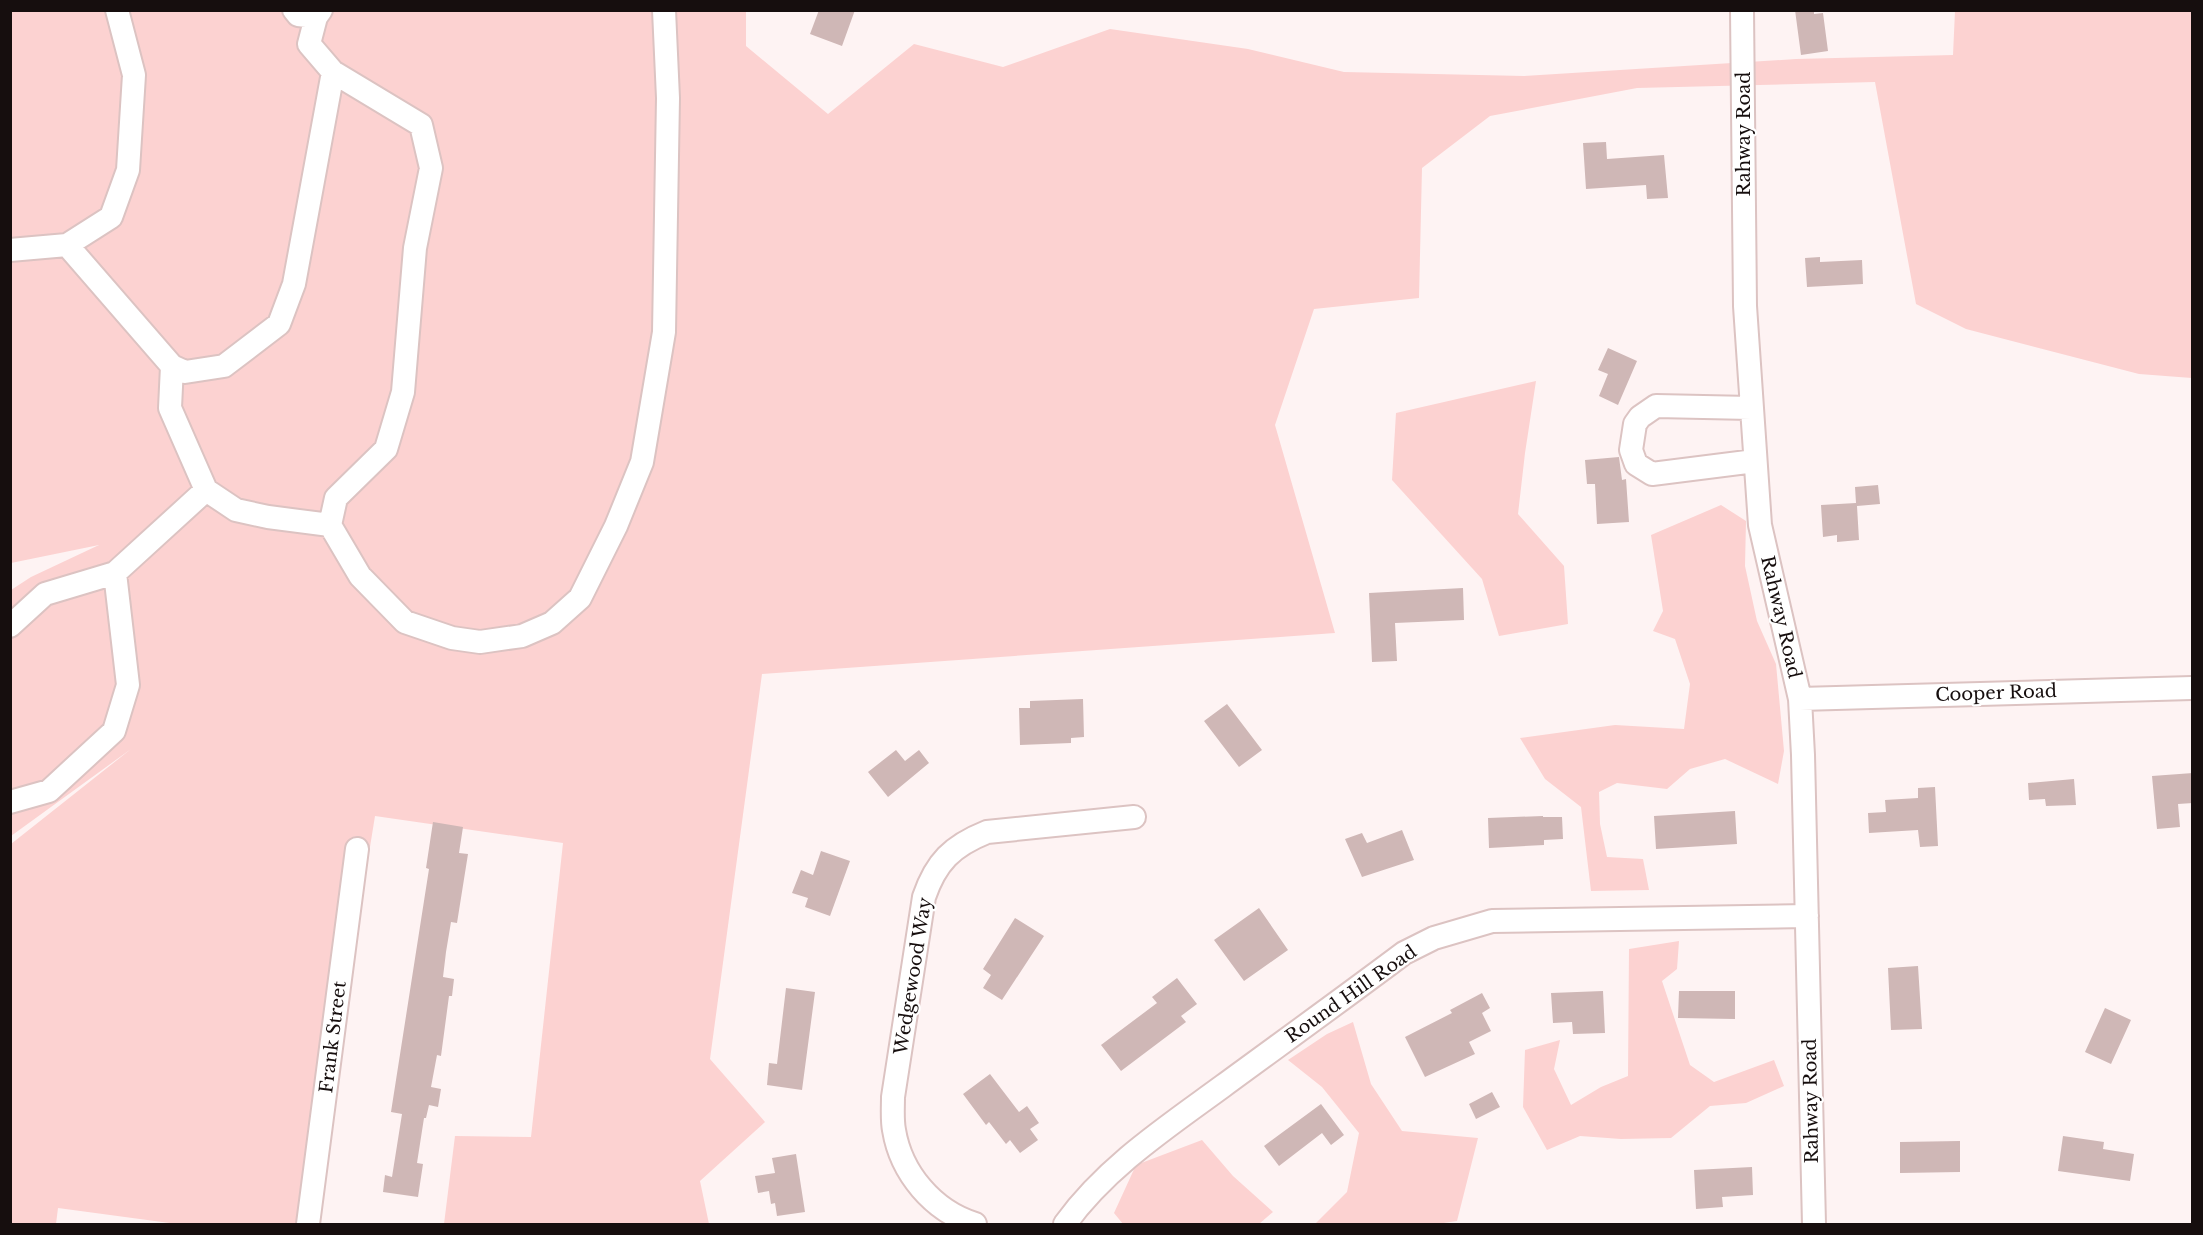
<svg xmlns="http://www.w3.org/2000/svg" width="2203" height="1235" font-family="'Libre Baskerville',serif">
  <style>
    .green { fill: #fcd2d1 }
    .building { fill: #cfb7b6 }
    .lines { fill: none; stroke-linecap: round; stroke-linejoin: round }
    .minor-casing { stroke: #dcc3c2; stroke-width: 26 }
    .minor { stroke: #fff; stroke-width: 22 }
    .labels { text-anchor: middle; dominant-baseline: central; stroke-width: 4.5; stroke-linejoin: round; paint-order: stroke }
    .street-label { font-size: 18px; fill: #160e0e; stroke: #fff }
  </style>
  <rect width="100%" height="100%" fill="#fef3f3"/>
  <path class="green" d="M11,11H746V46L828,114L914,44L1003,67L1110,29L1248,49L1344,72L1524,76L1796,59L1953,55L1955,11H2192V378L2139,374L1966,329L1916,304L1875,82L1637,88L1490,116L1422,168L1419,298L1314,309L1275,425L1335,633L762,674L710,1059L765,1122L700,1181L709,1224H444L455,1136L531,1137L563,843L375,816L309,1224H177L58,1208L56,1224H11V844L131,749L11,836V590L31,577L99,545L11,563Z
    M1536,381L1525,453L1518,514L1564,566L1568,624L1499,636L1482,579L1392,480L1396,413Z
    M1721,505L1746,521L1745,566L1757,621L1776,664L1784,751L1778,784L1725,759L1690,769L1667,789L1617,783L1599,792L1600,824L1607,857L1643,859L1649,890L1591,891L1581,807L1545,779L1520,738L1615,725L1684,729L1690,684L1675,639L1653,631L1663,611L1651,535Z
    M1679,941L1677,969L1662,981L1690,1065L1714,1082L1774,1060L1784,1086L1746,1103L1710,1106L1671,1138L1621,1139L1580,1136L1547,1150L1523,1107L1525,1050L1560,1040L1554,1069L1571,1105L1601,1087L1628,1076L1629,949Z
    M1353,1022L1371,1084L1402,1131L1478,1138L1457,1221L1437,1224H1315L1347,1192L1359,1133L1322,1087L1288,1060L1327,1034Z
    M1202,1140L1233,1176L1273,1212L1259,1224H1123L1114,1213L1136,1165Z"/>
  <path class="building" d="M819,10H855L842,46L810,34Z
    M1795,10H1814V14L1823,13L1828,51L1801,55Z
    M1606,142L1607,159L1664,155L1668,198L1647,199L1646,185L1586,189L1583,143Z
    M1820,257V262L1862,260L1863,284L1807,287L1805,258Z
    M1608,348L1637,361L1618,405L1599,396L1608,374L1598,370Z
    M1619,457L1622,480L1626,479L1629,522L1597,524L1595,484H1587L1585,460Z
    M1878,485L1880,504L1857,506L1859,540L1837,542V535L1823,537L1821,505L1856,503L1855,487Z
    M1463,588L1464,620L1395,623L1397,661L1372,662L1369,593Z
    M1083,699L1084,737L1071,738V743L1020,745L1019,708H1030V701Z
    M1227,704L1262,750L1239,767L1204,721Z
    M896,750L905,761L919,750L929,763L888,797L868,772Z
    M2193,773V803L2178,804L2180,827L2157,829L2152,776Z
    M2074,779L2076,805L2046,806L2045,799L2029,800L2028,783Z
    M1935,787L1938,846L1920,847L1918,830L1869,833L1868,813L1886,812L1885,800L1918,798V788Z
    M1735,811L1737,844L1656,849L1654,816Z
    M1543,816V817H1562L1563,839L1544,840V845L1489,848L1488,818Z
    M433,822L463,827L459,853L468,854L457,923L451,922L446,952L443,977L454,979L452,996H449L441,1056L437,1055L431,1087L441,1089L438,1107L429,1105L426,1118H424L417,1163L423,1164L418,1197L383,1192L385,1175L392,1177L402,1114L391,1112L429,869L426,868Z
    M1402,830L1414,860L1362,877L1345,839L1362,833L1367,843Z
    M821,851L850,861L830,916L805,907L808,898L792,893L801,870L813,875Z
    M1259,908L1288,950L1244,981L1214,940Z
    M1015,918L1044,936L1002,1000L983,988L991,975L983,969Z
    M1918,966L1922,1029L1891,1030L1888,968Z
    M1177,978L1197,1004L1181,1016L1186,1022L1121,1071L1101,1045L1157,1003L1152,997Z
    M786,988L815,992L802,1090L767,1085L769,1063L777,1064Z
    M1603,991L1605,1033L1573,1034L1572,1022L1553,1023L1551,993Z
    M1679,991H1735V1019L1678,1018Z
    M1482,993L1490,1008L1482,1013L1491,1031L1469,1042L1475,1054L1425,1077L1405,1037L1452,1013L1450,1010Z
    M2105,1008L2131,1020L2111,1064L2085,1052Z
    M990,1074L1019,1112L1027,1106L1039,1123L1030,1129L1038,1140L1020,1153L1010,1140L1006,1144L989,1122L986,1125L963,1094Z
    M1492,1092L1500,1107L1476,1119L1469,1104Z
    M1321,1104L1344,1135L1331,1145L1322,1133L1279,1166L1264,1146Z
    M2063,1136L2104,1142L2103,1149L2134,1154L2130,1181L2058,1171Z
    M1960,1141V1172L1900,1173V1142Z
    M796,1154L805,1212L777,1216L775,1203L771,1204L769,1191L758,1193L755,1176L775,1173L772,1158Z
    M1752,1167L1753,1195L1722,1197L1723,1207L1696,1209L1694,1170Z"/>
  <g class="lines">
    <g class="minor-casing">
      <path id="minor" d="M294,10L298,15L316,17
        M321,10L316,17L309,44L333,72L421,125L431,168L415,248L403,392L386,449L336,498L330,525L360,576L405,622L452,638L480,642L522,636L552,623L580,598L616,526L642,462L664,332L668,98L664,10
        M1742,10L1745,306L1760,525L1800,699L1803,755L1814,1224
        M67,245L172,366
        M10,250L67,245L111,217L128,170L134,75L117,10
        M1751,408L1656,406L1640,417L1635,424L1631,450L1636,464L1652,474L1755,461
        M206,490L170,408L172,366L185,372L224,366L279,324L294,284L333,72
        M10,626L45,594L115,573L206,490L236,510L268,517L330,525
        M1800,699L2192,688
        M10,802L49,791L114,731L128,685L115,573
        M308,1224L357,849
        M975,1224C933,1211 901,1173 894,1130C892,1120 893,1108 893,1097L924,897C936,862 952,846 987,832L1134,817
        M1065,1224C1106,1167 1167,1127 1223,1086C1283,1042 1344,998 1404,953L1434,938L1492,921L1807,916"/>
    </g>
    <use href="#minor" class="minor"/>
  </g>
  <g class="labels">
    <g class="street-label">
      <text transform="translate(1744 134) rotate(-90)">Rahway Road</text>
      <text transform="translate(1781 617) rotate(77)">Rahway Road</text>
      <text transform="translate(1996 693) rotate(-2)">Cooper Road</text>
      <text transform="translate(913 976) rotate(-81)">Wedgewood Way</text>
      <text transform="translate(1351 994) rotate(-35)">Round Hill Road</text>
      <text transform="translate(333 1037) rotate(-83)">Frank Street</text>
      <text transform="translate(1811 1101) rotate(-91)">Rahway Road</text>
    </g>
  </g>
  <rect width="2203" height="1235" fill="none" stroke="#160e0e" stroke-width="24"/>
</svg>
